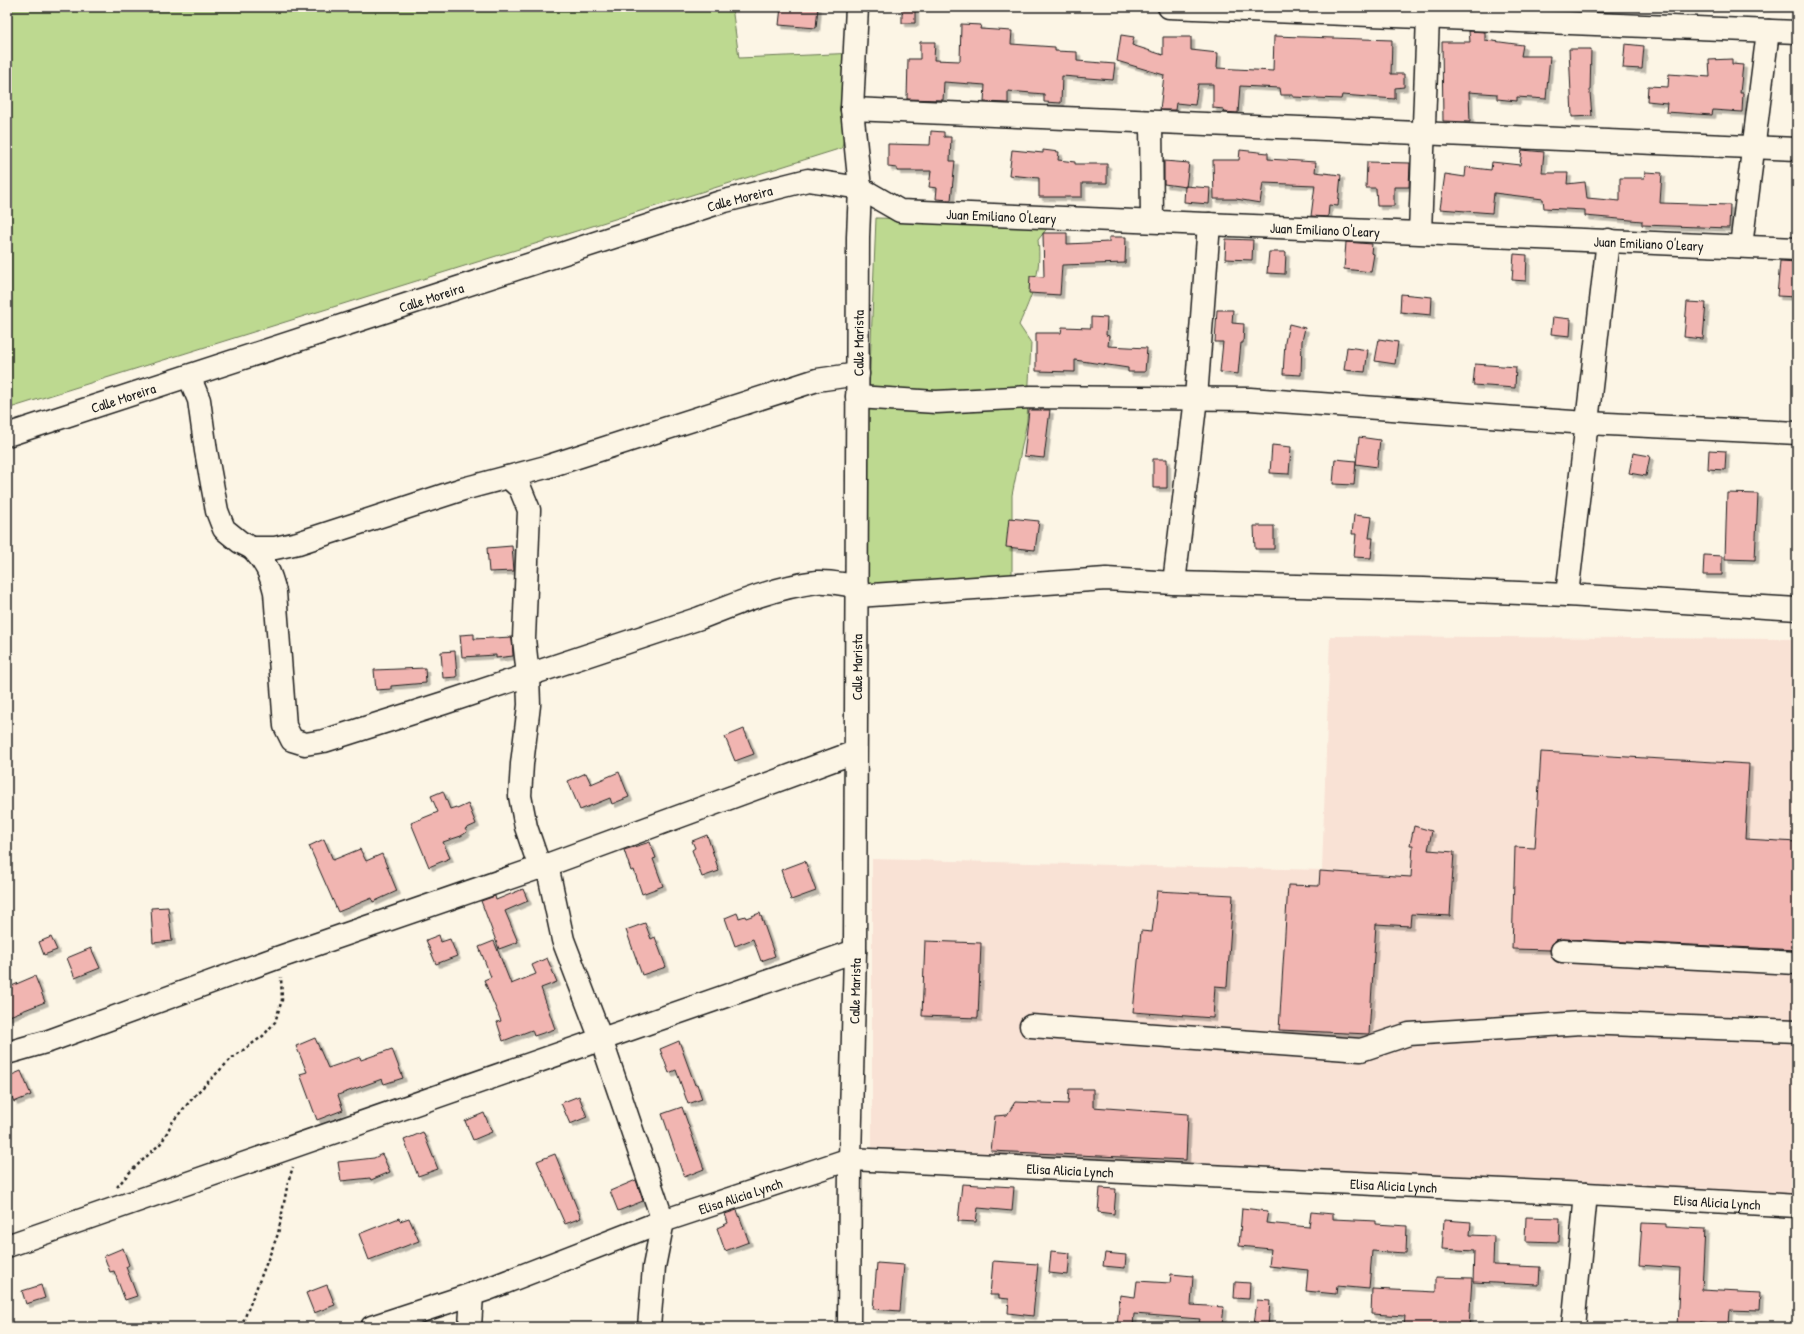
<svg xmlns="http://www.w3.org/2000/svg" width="1804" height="1334" font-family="'Patrick Hand',sans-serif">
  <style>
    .built { fill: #f9e2d5 }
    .green { fill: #bdd990; stroke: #6c7a56 }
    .building { fill: #f1b5b1; stroke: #1c1c1c; filter: url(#shadow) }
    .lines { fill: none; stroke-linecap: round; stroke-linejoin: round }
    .minor-casing { stroke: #1c1c1c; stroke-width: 25 }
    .path { stroke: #1c1c1c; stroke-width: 2.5; stroke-dasharray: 3 3; stroke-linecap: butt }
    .minor { stroke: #fcf5e5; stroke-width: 22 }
    .labels { text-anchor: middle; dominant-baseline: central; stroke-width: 3; stroke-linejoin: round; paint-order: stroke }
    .street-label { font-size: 14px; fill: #1c1c1c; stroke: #fcf5e5 }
  </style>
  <defs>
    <filter id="shadow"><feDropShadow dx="3.5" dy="3.5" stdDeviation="0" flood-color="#0004"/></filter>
  </defs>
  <rect width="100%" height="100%" fill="#fcf5e5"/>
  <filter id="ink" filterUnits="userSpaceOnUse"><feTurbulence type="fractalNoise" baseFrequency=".025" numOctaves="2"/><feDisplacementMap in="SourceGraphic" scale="8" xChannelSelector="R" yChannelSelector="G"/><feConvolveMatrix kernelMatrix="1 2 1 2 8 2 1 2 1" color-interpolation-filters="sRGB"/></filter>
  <g filter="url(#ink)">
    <path class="built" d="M1330,636L1797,639V1204L872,1167V859L1322,870Z"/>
    <path class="green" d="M7,7H732L739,58L857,53L842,148L7,409Z
      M876,218L1052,222L1038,240C1042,273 1032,295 1019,325L1031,343L1027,421L1012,495V590L861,594Z"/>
    <path class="building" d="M781,7H818L816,28L779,25Z
      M902,8H915V23H902Z
      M961,24L981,25L980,29L1012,31L1011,44L1055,47V51L1077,52V61L1115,64L1113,80L1062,76L1061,103L1044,102V94L1008,91V103L984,102L985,85L944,82L943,100L907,99L908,59H920V42H935L934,60L960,61Z
      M1469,31L1485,32V40L1523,45L1521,56H1550L1546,99L1517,97V101L1497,99V94L1469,92L1470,122L1443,121L1442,42H1470Z
      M1121,35L1134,37L1132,45L1163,55V37H1191V50L1218,53L1217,68L1273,71L1274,36L1392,40L1391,74H1404V87L1395,88V99L1342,95L1341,99L1293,97V95H1281L1280,88L1240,86L1238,113L1223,112L1224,109L1213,108V84H1198L1195,105L1176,103L1175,110H1160L1164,75L1117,61Z
      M1625,44L1644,46L1642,69L1623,68Z
      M1569,49H1591L1590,93L1592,116L1572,117Z
      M1732,59V64L1743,65L1740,93H1743L1742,112L1713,110L1712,115L1666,112L1667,103L1647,101L1648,86L1668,87L1669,74L1710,77L1709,60Z
      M931,131L944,132V137H951L950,161H955L951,200L936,199L937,188L929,187L931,171H897V168L888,167V144L930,145Z
      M1012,150L1043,153V150L1059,152L1058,160L1075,162V164H1107V183H1082V197H1039V178L1009,175Z
      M1240,150L1268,153V159L1316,162L1315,172L1341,175L1338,206L1329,205L1328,217L1311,216L1315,185L1263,183L1260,203L1236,199H1214L1213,160H1239Z
      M1522,150L1544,152L1542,173H1568L1567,184L1585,182L1587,198L1620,201V178H1644L1645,172L1662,173L1660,203L1730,205L1729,228L1642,225V221L1585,216V210L1544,208L1543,199L1494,193L1492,213L1440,209L1445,174L1465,177L1466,167L1491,170L1492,162L1520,165Z
      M1164,161L1189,163L1186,187L1164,184Z
      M1367,162L1410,163L1409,187H1394V206H1377L1376,188H1366Z
      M1185,186L1210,188L1209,204L1184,202Z
      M1043,233H1067V244L1109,242V237H1126L1125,263L1062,265L1060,295L1029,293L1030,276L1044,277Z
      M1226,239L1253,240L1252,260L1225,259Z
      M1346,242L1372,244L1371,253L1374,254L1371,272L1344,269Z
      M1269,252H1286L1285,274L1267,273Z
      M1514,254L1527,255L1526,281L1512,280Z
      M1780,261L1797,262V297L1777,296Z
      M1401,294L1432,297L1431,315L1400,312Z
      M1687,302L1706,303L1703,339L1684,337Z
      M1217,310H1233L1232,323L1244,324L1243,343H1241L1238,374L1220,372L1223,342H1215Z
      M1091,317L1107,318L1106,335L1109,336L1108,346L1147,348L1145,372H1128V368L1075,360V372L1036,371V333H1061L1062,327L1091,328Z
      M1553,317L1571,319L1570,336L1551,334Z
      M1289,324L1305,328L1302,341L1301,375L1283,374L1285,342Z
      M1379,339L1398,342L1395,364L1375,361Z
      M1347,347L1368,350L1365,372L1344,370Z
      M1475,364L1516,367L1515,388L1473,385Z
      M1029,410H1050L1044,458L1024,456Z
      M1359,437L1380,440L1377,467L1356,464Z
      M1272,445L1291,447L1289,474L1270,473Z
      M1709,450L1726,451L1725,470L1708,469Z
      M1633,453L1650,456L1646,476L1629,473Z
      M1153,459H1167V488H1153Z
      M1335,459L1356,461L1354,485L1333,484Z
      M1727,493L1758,494L1755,560L1725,559Z
      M1354,515L1372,517L1369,538H1373L1371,558L1354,557L1356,534H1352Z
      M1009,518L1039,521L1035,550L1006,547Z
      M1254,526H1274V549H1255Z
      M512,546L514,571L489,572L487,548Z
      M1704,555L1722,556V575H1703Z
      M474,634V639L512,637L513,656L496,658V655L462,657L460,635Z
      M455,651L457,677L443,678L441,652Z
      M425,668L426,683L391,686V689L376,690L374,670Z
      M744,729L754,754L735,761L725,737Z
      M1541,752L1749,764L1745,839L1797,842V950L1563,939L1556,940L1552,944L1550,950L1512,949L1515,847L1535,848Z
      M619,772L629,797L612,804L610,798L580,810L568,781L586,773L591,784Z
      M443,791L450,809L456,807L457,809L468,804L476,824L465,829L467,832L461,836L443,842L450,858L429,867L411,823L438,812L431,796Z
      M1414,826L1432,831L1428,850L1454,852L1450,916L1411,914L1410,926L1376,924L1369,1034L1279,1030L1288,885L1319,886L1320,871L1411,877L1413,845H1410Z
      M707,835L719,871L702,877L692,850L695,848L692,841Z
      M324,839L333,860L360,849L366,861L382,854L397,891L373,902L372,898L338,912L309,846Z
      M650,842L656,858L653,859L663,886L642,894L634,870L631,871L624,850Z
      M805,861L816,891L791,900L781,870Z
      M523,889L528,901L505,911L518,942L499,949L481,901L495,896L496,900Z
      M1157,891L1233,895L1227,987L1215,986L1213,1018L1133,1012L1141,931L1152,932Z
      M168,907L172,941L153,943L151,908Z
      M737,913L739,918L745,916L746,918L760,913L775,956L761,961L753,939L735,946L725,918Z
      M645,923L651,939L655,937L666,967L642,975L626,930Z
      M439,935L441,942L450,939L457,956L436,964L426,940Z
      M51,937L57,950L44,955L39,942Z
      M494,941L511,984L536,974L532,965L547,958L557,982L541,988L555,1029L534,1036L532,1030L503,1041L497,1022L501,1021L484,980L491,977L479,947Z
      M925,941L981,943L978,1018L922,1016Z
      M91,948L100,968L75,978L67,958Z
      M35,976L45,1002L7,1017V988Z
      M315,1038L328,1068L360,1057L361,1060L392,1049L403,1078L384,1084L382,1079L338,1095L343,1110L317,1120L300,1074L307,1072L296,1046Z
      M679,1041L695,1085L697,1084L702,1099L688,1104L676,1070L669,1073L660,1049Z
      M21,1071L31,1095L14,1102L7,1084V1077Z
      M1069,1089H1093V1107L1188,1114L1186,1160L991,1151L995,1116L1007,1115L1015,1102L1068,1104Z
      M579,1096L587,1117L570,1124L561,1103Z
      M682,1107L704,1169L684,1177L662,1114Z
      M484,1113L492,1132L473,1140L465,1121Z
      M423,1132L438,1169L418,1176L404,1140Z
      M382,1154L390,1172L371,1180L370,1178L341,1181L338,1162L374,1158Z
      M555,1154L581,1218L565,1224L537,1161Z
      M636,1180L643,1201L618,1211L610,1191Z
      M962,1184L1014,1187L1012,1211L978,1208L976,1222L958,1221Z
      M1100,1188L1116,1189L1114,1214L1098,1212Z
      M1242,1208L1268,1211L1266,1223L1309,1227L1311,1212L1333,1214V1219L1376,1221V1224L1407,1226L1406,1253L1372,1251L1369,1289L1337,1286L1336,1294L1306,1291L1308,1270L1269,1266L1271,1249L1239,1246Z
      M737,1210L749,1242L725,1251L717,1228L728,1223L725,1214Z
      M1526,1217L1560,1218L1559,1242L1525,1241Z
      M399,1218L400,1221L409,1218L419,1241L369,1260L359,1234Z
      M1444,1220L1471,1222L1470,1235L1494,1236L1493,1265L1540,1267L1539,1285L1473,1282L1474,1251L1442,1249Z
      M1642,1223L1666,1224V1227L1705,1229L1702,1290L1759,1293L1758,1311L1730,1310L1729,1324L1700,1322V1327H1677L1680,1268L1639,1265Z
      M123,1248L129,1265L126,1267L137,1296L125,1300L114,1271L110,1272L104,1256Z
      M1051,1251L1070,1253L1068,1275L1049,1273Z
      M1105,1253L1126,1255L1125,1268L1103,1266Z
      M993,1261L1038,1264L1033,1316L1008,1313L1009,1299L999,1298V1295H990Z
      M877,1263L904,1265L900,1311L873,1309Z
      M1171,1274L1193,1276L1191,1305L1224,1307L1222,1325L1199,1323L1200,1319L1134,1314L1133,1327H1117L1120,1295L1135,1297L1137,1281L1170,1283Z
      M1436,1277L1472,1278L1469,1327H1404L1405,1316L1371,1314L1372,1289L1436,1292Z
      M1235,1282L1250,1283L1249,1299L1234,1298Z
      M41,1285L45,1298L26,1304L22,1291Z
      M327,1285L335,1305L314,1313L306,1293Z
      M1257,1300L1270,1301L1268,1326L1254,1325Z"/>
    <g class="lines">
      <g class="minor-casing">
        <g id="minor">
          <path d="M1169,7L1797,32"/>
          <path d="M852,109L1797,149"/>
          <path d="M1151,122L1152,221"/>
          <path d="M1420,232L1428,17"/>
          <path d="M1741,246L1768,31"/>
          <path d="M189,376L199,400L206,451L217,511L224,529L240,542L252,548H275L298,543L463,489L546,467L817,380L858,374"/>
          <path d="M857,397L936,402L1031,397L1250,399L1587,423L1797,433"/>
          <path id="s1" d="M7,435L721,202L808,180L860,188L900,211L1797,249"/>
          <path d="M508,477L520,488L529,510L524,639L528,675L529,705L522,764L520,796L526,827L540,868"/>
          <path d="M252,548C266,563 270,572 275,592L285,726L292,740L305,744L324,741L444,703L700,618C738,603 776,587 817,582C830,581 845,585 857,586"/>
          <path d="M1174,583L1196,398L1209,224"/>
          <path d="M1567,595L1608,240"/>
          <path d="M857,596L1106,579L1174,583L1424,589L1567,595L1797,609"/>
          <path d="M547,865L563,940L601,1039L663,1221L654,1267L649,1327"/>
          <path d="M1562,951L1797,963"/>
          <path d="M1031,1026L1361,1050L1409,1034L1581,1023L1797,1031"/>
          <path d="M7,1053L49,1041L274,959L547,865L855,752"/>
          <path d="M7,1246L855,951"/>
          <path id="s2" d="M372,1327L488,1289L663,1221L850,1159L1586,1194L1797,1206"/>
          <path d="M470,1327L472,1294"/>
          <path id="s3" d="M849,1327L850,1159L855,951L858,237L860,188L852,109L857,7"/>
          <path d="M1573,1327L1586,1194"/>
        </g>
      </g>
      <path class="path" d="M117,1187L129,1173L162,1142L173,1121L198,1092L232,1058L263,1036L275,1022L282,1000L281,977
        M241,1327L278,1234L288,1182L293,1167"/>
      <use href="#minor" class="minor"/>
    </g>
  </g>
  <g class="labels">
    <g class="street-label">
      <text stroke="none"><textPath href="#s1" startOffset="770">Calle Moreira</textPath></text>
      <text stroke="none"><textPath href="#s1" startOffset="1041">Juan Emiliano O'Leary</textPath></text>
      <text stroke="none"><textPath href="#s1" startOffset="1365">Juan Emiliano O'Leary</textPath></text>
      <text stroke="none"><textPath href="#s1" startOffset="1689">Juan Emiliano O'Leary</textPath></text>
      <text stroke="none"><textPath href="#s1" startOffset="446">Calle Moreira</textPath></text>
      <text stroke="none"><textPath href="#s3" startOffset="984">Calle Marista</textPath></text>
      <text stroke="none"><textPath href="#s1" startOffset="122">Calle Moreira</textPath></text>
      <text stroke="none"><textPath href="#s3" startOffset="660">Calle Marista</textPath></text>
      <text stroke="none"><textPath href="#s3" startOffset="336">Calle Marista</textPath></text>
      <text stroke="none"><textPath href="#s2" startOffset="727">Elisa Alicia Lynch</textPath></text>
      <text stroke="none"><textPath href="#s2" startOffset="1051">Elisa Alicia Lynch</textPath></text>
      <text stroke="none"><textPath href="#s2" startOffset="391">Elisa Alicia Lynch</textPath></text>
      <text stroke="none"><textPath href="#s2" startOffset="1375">Elisa Alicia Lynch</textPath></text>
    </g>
  </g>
  <rect width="1804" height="1334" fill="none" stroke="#fcf5e5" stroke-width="24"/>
  <rect x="12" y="12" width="1780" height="1310" fill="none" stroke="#1c1c1c" stroke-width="1.5" filter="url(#ink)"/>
</svg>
